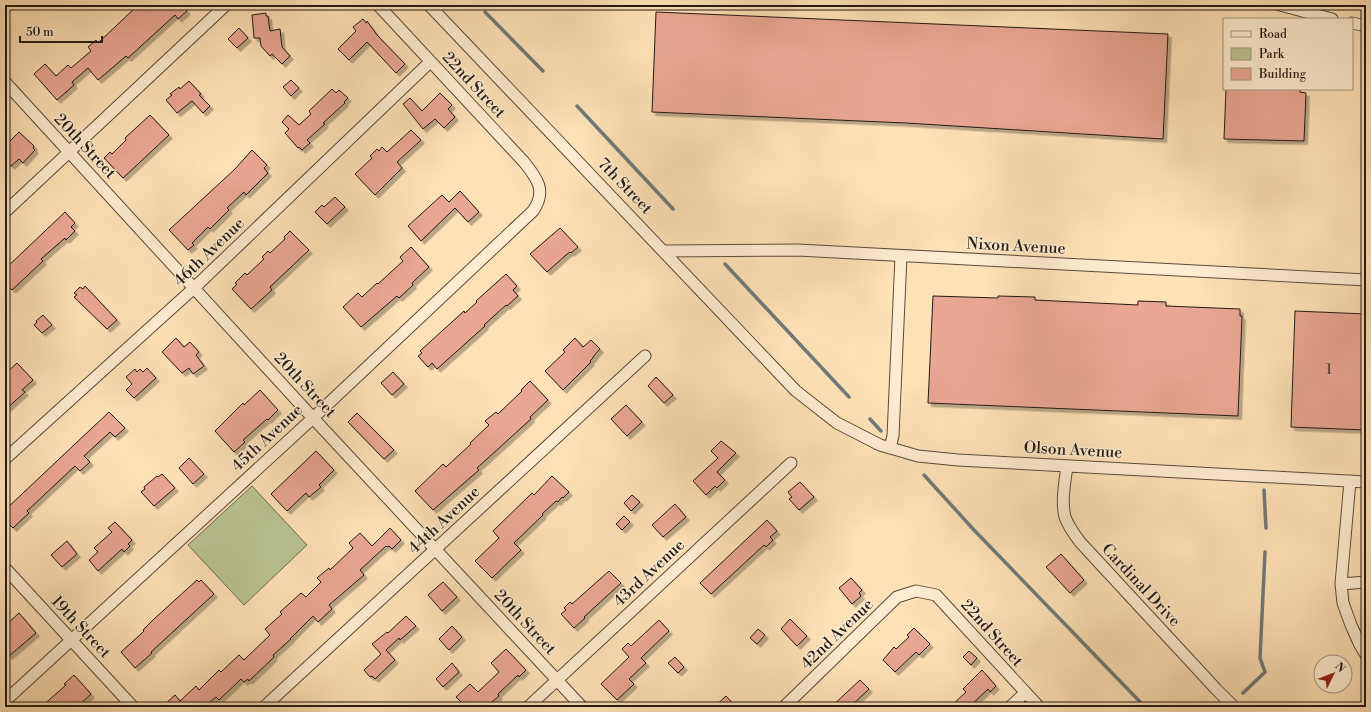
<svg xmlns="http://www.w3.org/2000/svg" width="1371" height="712" font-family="'Libre Bodoni',serif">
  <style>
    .green { fill: #bac493; stroke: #6f6e52 }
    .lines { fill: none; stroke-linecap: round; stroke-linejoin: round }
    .stream { stroke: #727a77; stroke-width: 3.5 }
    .building { fill: #e8a793; stroke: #241912; filter: url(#shadow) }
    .minor-casing { stroke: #5b4b3b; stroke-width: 13 }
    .minor { stroke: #ffecd0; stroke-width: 11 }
    .labels { text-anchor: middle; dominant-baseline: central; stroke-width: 3; stroke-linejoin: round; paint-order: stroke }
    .number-label { font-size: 14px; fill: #553c32 }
    .street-label { font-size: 16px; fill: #241912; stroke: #ffecd0 }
  </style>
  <defs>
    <filter id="shadow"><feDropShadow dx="3.5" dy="3.5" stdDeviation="0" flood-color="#0004"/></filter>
  </defs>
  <rect width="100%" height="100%" fill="#ffe1b7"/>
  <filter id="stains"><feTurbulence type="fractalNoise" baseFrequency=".005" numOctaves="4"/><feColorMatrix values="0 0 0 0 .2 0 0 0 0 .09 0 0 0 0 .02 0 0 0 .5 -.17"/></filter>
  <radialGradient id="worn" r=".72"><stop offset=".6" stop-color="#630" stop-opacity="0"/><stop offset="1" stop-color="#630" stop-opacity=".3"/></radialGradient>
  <path class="green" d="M252,486L307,545L244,605L188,545Z"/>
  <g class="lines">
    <path class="stream" d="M485,12L543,71
      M577,106L673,209
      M725,264L849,397
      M870,419L881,431
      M924,475L974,530L1145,707
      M1264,490L1266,528
      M1243,693L1265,672L1260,658L1265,552"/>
  </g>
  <path class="building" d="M138,5H182L187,11L178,19L175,15L128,58L126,56L98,80L88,68L72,82L74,85L57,100L34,74L45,64L56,76L68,65L71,68L91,51L88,47L96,40L98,43Z
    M656,12L1168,34L1163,139L906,123L652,112Z
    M266,13V16H268L270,31L280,29L282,47L290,56L282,64L272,54L270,56L261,46L260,38H254L252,15Z
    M363,19L366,23L367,21L377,35L405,64L396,73L367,42L349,60L338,49L356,31L353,27Z
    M239,28L248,38L237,48L228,39Z
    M291,80L299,88L291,96L283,87Z
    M189,81L201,94L199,95L210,106L203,113L192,101L177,113L166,100L172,95L170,94L179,87L180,89Z
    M332,89L336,93L339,90L348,98L344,102L345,103L323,123L325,124L307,140L310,143L302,150L299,147L298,148L285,133L289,129L282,122L288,115L299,125L311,114L309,111Z
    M1226,89H1300V92L1306,93L1304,141L1224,139Z
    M440,93L452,105L448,109L455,117L444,128L435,119L423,129L403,104L410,98L422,111Z
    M150,115L169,135L123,178L104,158L110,152L112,154L126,140L125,138Z
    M411,130L421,140L397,162L402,168L375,195L355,174L372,158L370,156L377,149L379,151L382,147L387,152Z
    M19,132L34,146L33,148L35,150L23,163L19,159L11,166L5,160V149L9,146L7,144Z
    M252,150L267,165L264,168L268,173L246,195L244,192L227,208L229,210L210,229L208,227L192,243L194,245L188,250L169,230L235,169Z
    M460,191L479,212L468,222L455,208L421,241L408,226L442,195L449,202Z
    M335,197L345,207L327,224L315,212L322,205L324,207Z
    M65,212L75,223L71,227L75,231L66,240L65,238L41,259L43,261L12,290L5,283V269Z
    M560,228L578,247L571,253L570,252L566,255L547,272L530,254Z
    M290,231L309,250L270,287L272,290L251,309L232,289L237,284L235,283L245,273L247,275L264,259L262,257L268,251L270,253L285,239L284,237Z
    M411,247L429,267L412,283L413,285L399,298L397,296L361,327L343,307L358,293L362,297L377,283L378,284L403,261L400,257Z
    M506,274L517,286L513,290L518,296L507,306L506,305L484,325L485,326L437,369L432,363L428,367L418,356L422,353L420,351L464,311L465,313L477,302L476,301Z
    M85,286L117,320L107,329L74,297L77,295L74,293L80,287L83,289Z
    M933,296L998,298V296L1035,297V300L1138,305V301L1166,302V306L1240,309V316H1242L1238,416L928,403Z
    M1295,311L1366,314V430L1291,427Z
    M43,315L52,325L42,333L34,325L37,322L36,321Z
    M176,338L184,347L190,342L199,352L196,355L204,366L193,374L189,368L182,373L162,352Z
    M575,338L583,347L591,340L600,349L593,357V358L590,361L591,362L563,390L545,371L565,352L563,350Z
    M17,363L33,380L22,390L25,392L5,410V374Z
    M147,368L156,378L134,398L126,390L132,384L126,377L135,369L137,372L140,369L143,372Z
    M393,372L404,384L392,395L381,383Z
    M656,377L673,395L664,403L648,386Z
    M530,381L548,400L530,417L531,419L477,468L479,470L433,510L415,491L443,464L446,467L471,444L470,443L489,425L485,421L496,412L498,414L522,391L521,390Z
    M260,390L278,410L268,420L267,419L243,440L245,442L234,452L215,431L243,403L244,405Z
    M626,405L642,422L627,436L611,419Z
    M109,412L125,428L115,437L110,432L109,433L84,456L90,462L80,471L75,466L27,511L29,513L13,528L5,520V510Z
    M357,413L394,450L384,459L348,422Z
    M721,441L736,453L717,472L725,480L717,488L715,486L706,495L693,481L718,458L711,451Z
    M316,451L334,470L319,485L321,487L309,497L306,493L287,511L271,494Z
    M189,458L204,474L193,484L179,468Z
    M162,474L175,488L154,506L141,492L145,489L144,487L157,476L158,477Z
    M552,476L569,492L563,498L562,497L558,502L556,501L542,514L543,515L514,543L521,550L492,578L475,561L499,538L493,531L532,493L534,495Z
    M800,482L814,497L799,510L789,499L792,497L788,492Z
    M632,495L640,502L631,511L624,503Z
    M675,504L686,517L663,537L652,525Z
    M624,516L630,522L622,530L616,524Z
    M767,520L777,531L770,537L773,540L766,547L764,545L711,594L700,583Z
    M115,522L132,540L128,544L130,546L124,552L122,549L98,571L89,560L98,552L94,548L112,532L108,528Z
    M390,528L401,540L392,549L389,546L387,547L386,546L360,570L364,575L329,605L332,609L318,622L313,616L290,639H291L273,655L274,657L249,681L248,679L244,682L241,679L219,700L216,697L204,707H162L175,695L180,701L196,686L199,690L219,670L221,672L239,655L244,660L270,635L265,629L282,614L280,612L301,593L306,597L321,582L317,578L329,568L330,570L353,548L349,543L360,533L372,546Z
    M67,541L77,554L62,567L51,555Z
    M1061,554L1084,580L1070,593L1046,567Z
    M609,571L621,583L584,617L585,618L574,628L561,614L566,610L564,608L570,602L572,604Z
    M851,578L862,590L859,593L861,596L852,604L839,588Z
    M197,580L199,582L201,580L214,594L151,652L152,653L135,668L121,652L142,633L144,631L143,630L154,619Z
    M443,582L457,597L442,611L428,595Z
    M19,613L36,633L9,656L5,652V626Z
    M406,616L416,626L400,640L399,638L386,650L395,660L375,679L372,676L370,677L364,670L381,654L372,644L387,632L388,633Z
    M790,619L807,636L797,646L781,629Z
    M659,620L669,631L641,658L646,663L629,679L634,684L617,700L601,684L629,657L622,649L628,643L631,646Z
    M452,626L462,637L449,650L439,639Z
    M914,628L930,644L919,655L916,652L895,672L883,660L894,647L896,649L909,637L907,635Z
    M758,629L765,635L757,644L750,638Z
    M506,649L526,670L519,677L518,675L498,694L499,696L486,707H466L456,697L470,684L478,692L499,672L491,663Z
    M969,651L977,658L971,665L963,657Z
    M675,657L684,667L678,673L668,663Z
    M452,663L459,672L443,687L436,679Z
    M982,670L996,686L990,692L988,689L969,707H950L966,692L963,689Z
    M74,675L91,694L77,707H41L66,685L64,684Z
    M860,680L869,689L850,707H831Z
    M726,696L736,707H714Z"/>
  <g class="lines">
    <g class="minor-casing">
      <path id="minor" d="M429,5L796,391L837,423L880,445L918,456L958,460L1366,482
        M1280,5L1332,19
        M1352,23L1366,26
        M5,82L313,418L582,707
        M5,212L226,5
        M664,251L798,250L1366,280
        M890,448L893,436L901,256
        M5,459L194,288L430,62
        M1067,466C1065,482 1061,501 1065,517C1068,526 1074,534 1080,542L1216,689L1234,707
        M1350,481L1341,584L1343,603L1351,625L1360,645L1366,655
        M5,568L133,707
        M1341,584L1366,582
        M5,701L313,418L533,211C547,191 537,178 524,162L378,5
        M264,707L645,356
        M528,707L791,463
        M784,707L897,597L916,591L936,595L1039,707
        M1010,707L1025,693"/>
    </g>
    <use href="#minor" class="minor"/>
  </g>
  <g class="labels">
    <g class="number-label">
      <text x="1329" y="370">1</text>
    </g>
    <g class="street-label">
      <text transform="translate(474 85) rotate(47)">22nd Street</text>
      <text transform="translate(85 146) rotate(47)">20th Street</text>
      <text transform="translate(625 186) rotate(46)">7th Street</text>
      <text transform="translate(1016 246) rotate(3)">Nixon Avenue</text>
      <text transform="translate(209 252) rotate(-44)">46th Avenue</text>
      <text transform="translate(305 385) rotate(47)">20th Street</text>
      <text transform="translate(267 438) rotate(-43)">45th Avenue</text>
      <text transform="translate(1073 450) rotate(3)">Olson Avenue</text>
      <text transform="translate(444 520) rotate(-43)">44th Avenue</text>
      <text transform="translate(649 573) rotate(-43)">43rd Avenue</text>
      <text transform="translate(1141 585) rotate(47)">Cardinal Drive</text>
      <text transform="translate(525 622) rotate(47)">20th Street</text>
      <text transform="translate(81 627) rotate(47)">19th Street</text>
      <text transform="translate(992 633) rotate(48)">22nd Street</text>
      <text transform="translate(837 634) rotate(-44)">42nd Avenue</text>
    </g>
  </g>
  <rect width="1371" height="712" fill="none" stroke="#ffe1b7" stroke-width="20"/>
  <rect x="6" y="6" width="1359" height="700" fill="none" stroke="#241912" stroke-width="2"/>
  <rect x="10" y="10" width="1351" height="692" fill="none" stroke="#241912"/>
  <rect x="1223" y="18" width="130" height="72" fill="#ffecd0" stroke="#a79884"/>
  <rect x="1231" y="31" width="20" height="6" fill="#ffecd0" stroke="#a79884"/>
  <text x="1259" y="38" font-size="12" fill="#241912">Road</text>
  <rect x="1231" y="48" width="20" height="12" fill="#bac493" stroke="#a79884"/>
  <text x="1259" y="58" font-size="12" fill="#241912">Park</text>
  <rect x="1231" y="68" width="20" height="12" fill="#e8a793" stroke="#a79884"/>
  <text x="1259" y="78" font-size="12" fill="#241912">Building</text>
  <g transform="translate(1333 674) rotate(47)"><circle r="19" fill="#ffecd0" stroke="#a79884"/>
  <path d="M0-3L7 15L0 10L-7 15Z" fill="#8f2418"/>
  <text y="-6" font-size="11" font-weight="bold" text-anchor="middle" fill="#241912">N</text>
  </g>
  <path d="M20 36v6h82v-6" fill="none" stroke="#241912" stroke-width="2"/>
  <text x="26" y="36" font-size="12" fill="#241912" stroke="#ffecd0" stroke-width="3" paint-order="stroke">50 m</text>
  <rect width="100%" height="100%" filter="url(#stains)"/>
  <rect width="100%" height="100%" fill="url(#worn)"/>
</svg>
